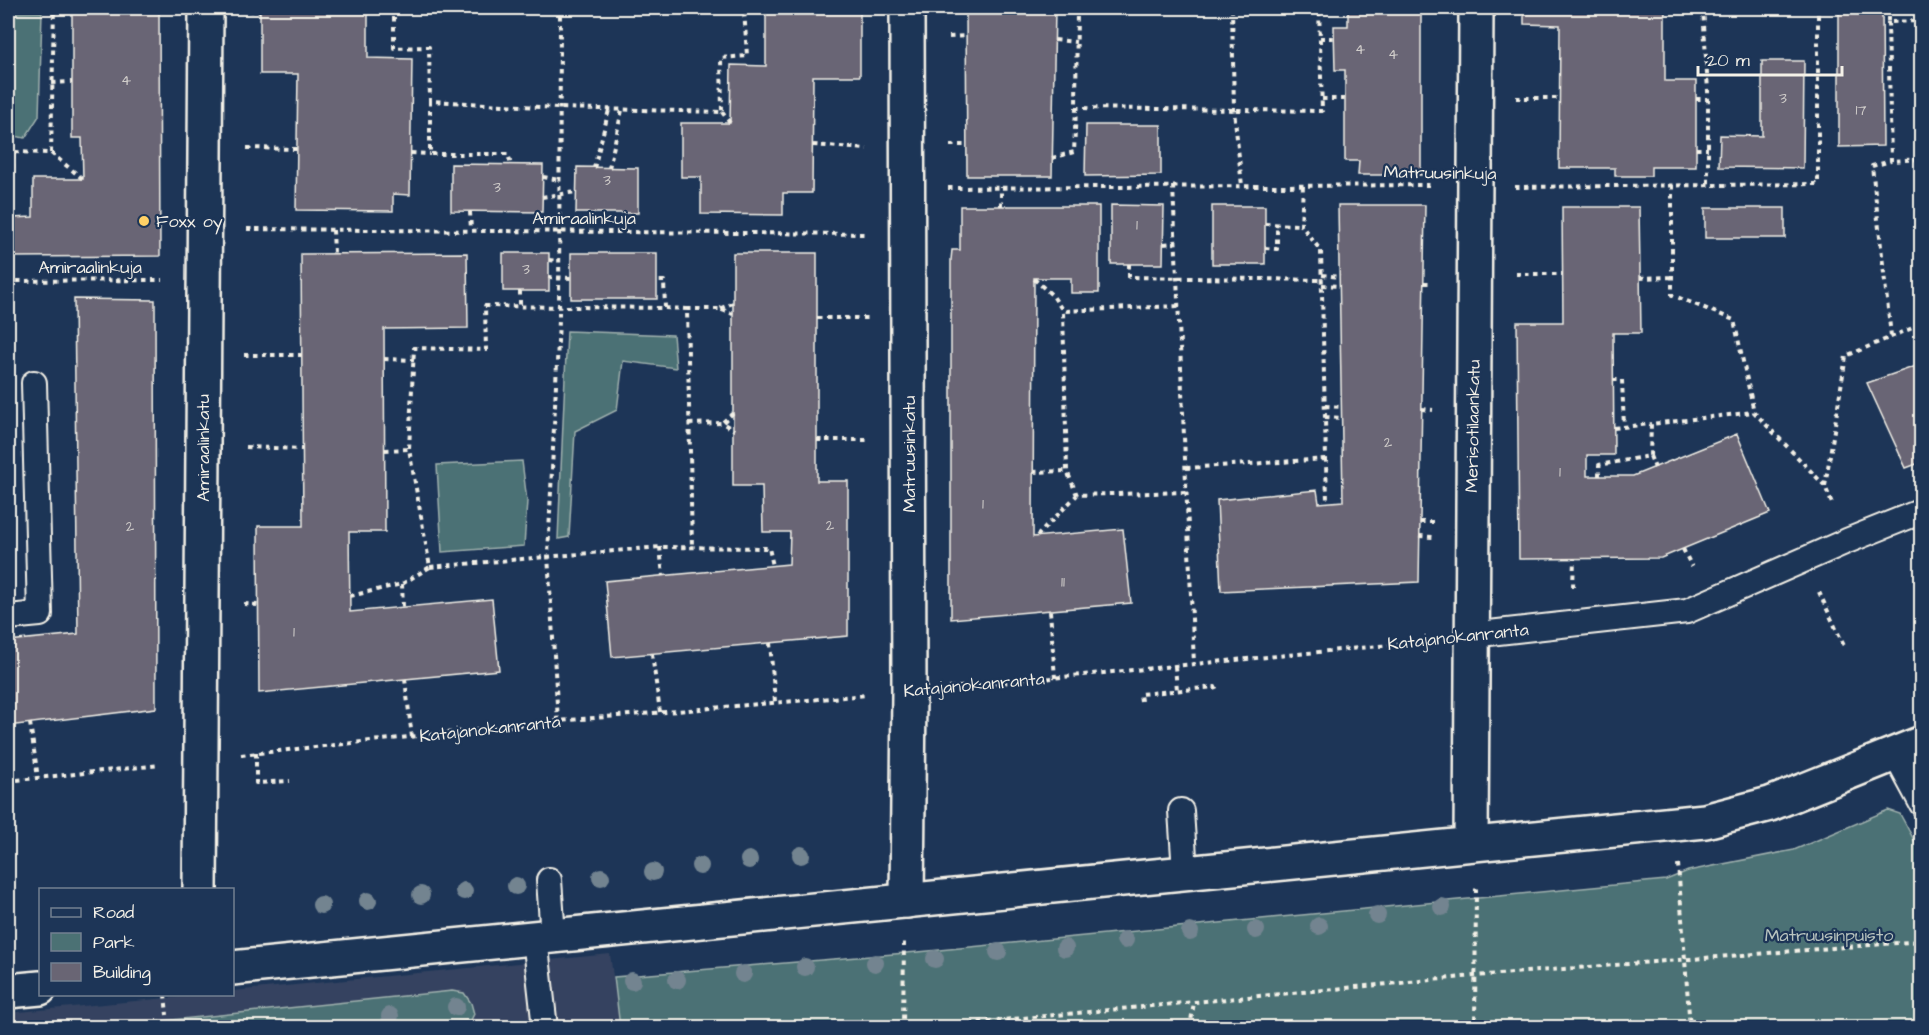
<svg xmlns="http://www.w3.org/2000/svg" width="1929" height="1035" font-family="'Architects Daughter',sans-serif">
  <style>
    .built { fill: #344360 }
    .green { fill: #4b7174; stroke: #a0b1ae; stroke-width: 1.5 }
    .building { fill: #696574; stroke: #f4f1e8; stroke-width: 1.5 }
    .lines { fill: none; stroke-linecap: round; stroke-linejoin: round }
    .lane-casing { stroke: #f4f1e8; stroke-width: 28 }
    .street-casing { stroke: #f4f1e8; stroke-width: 38 }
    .secondary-casing { stroke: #f4f1e8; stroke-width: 38 }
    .path { stroke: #f4f1e8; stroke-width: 4; stroke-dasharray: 4.5 4.5; stroke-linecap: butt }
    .lane { stroke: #1d3557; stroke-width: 24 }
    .street { stroke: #1d3557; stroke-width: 33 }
    .secondary { stroke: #1d3557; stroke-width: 33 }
    .tree { fill: #738490 }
    .poi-dot { fill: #ffd166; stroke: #1d3557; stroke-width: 2 }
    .labels { text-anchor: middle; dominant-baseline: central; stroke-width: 4.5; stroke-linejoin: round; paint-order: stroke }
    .number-label { font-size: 15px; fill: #d1cecb }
    .street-label { font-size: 18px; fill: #f4f1e8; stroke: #1d3557 }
    .poi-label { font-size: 18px; fill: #f4f1e8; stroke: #1d3557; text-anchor: start }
    .park-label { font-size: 18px; fill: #b9c4bf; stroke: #1d3557 }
  </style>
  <rect width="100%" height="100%" fill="#1d3557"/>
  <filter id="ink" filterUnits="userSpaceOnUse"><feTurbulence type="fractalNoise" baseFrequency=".0167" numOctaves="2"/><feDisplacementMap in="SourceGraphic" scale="12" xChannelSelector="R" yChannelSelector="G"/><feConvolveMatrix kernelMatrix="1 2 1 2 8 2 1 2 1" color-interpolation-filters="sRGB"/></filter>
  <g filter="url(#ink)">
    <path class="built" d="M610,954L620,1027L8,1028V1013L199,995L232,994L233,991Z"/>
    <path class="green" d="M42,12L39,116L25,138L8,135V13Z
      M567,331L673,335L676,368L623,361L617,410L575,431L569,537L558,539Z
      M522,461L527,501L524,546L442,552L437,465Z
      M1888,810L1900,814L1921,853V1027H620L614,977L918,952L1666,880L1688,871L1794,850Z
      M452,991L464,993L471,1003L474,1014L471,1020L405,1028L105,1027Z"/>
    <path class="building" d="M72,8H159L160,256L12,257V218L33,217V179H83L82,138H72Z
      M260,8H368V58L412,59L410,195L393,194V211L296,210L298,74H260Z
      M766,8H860V76H813L812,193H783V215L701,214V177H681V123H730L731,65L766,66Z
      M966,8H1055L1052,176H967Z
      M1348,8H1421V175H1358L1359,161H1345V70H1335L1334,26H1348Z
      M1524,8L1665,9V81H1696V167H1651V176H1615V168H1559L1560,25L1524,24Z
      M1839,8H1882L1883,146L1839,147Z
      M1762,61H1804L1803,168L1719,167L1720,135L1762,136Z
      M1086,125H1161V175L1085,176Z
      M451,164L543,165L542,212L451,211Z
      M577,167L638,168V213H576Z
      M1111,205L1164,206L1163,264H1111Z
      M1338,205H1425L1419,582L1221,591L1217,500L1317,490L1319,503L1343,501Z
      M960,206H1099V293H1071V278H1034L1033,537L1123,529L1131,603L951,619V260L952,250H960Z
      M1212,206H1265V264H1212Z
      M1562,207H1639L1641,333H1613L1614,455H1587V476H1633L1737,434L1770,513L1661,558L1519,559L1517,322H1563Z
      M1705,208H1785V238H1705Z
      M467,253L468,328L384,329L385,532H349L350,612L492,599L499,670L259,693L258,526H303L301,254Z
      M503,253H549V291H503Z
      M571,253H657V299H571Z
      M733,253H817V481H848V636L612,657L605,581L789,564L790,532H763L762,486H733Z
      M8,299H12L11,376L8,375Z
      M74,299L155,300L156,708L8,726V641L78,634Z
      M1922,364V462L1906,468L1867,383Z"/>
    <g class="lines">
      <g class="lane-casing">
        <path id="lane" d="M8,617L40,614L34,383
          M1471,635L1687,611L1847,541L1922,511
          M1895,754L1922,804
          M1181,811L1185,872
          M549,880L553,936
          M535,938L545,1028"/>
      </g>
      <g class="street-casing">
        <path id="street" d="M907,8L909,691L907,901
          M1471,844L1476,8
          M200,890L206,8"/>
      </g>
      <g class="secondary-casing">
        <path id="secondary" d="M232,968L1705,821L1770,804L1922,743
          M8,991L40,988"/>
      </g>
      <path class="path" d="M394,8V48L429,47L430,101L559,108L722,112L721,58L747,56L744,8
        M1077,8L1076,108L1322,111L1319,8
        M1232,8L1234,110L1242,186
        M1703,8L1708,91V185
        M1888,8V22L1922,21
        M249,10L260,12
        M1421,10H1435
        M1888,22L1891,161L1922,159
        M949,37L966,36
        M1320,38H1334
        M1055,40L1076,42
        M52,83L72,82
        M1516,98H1559
        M1322,99H1345
        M1696,99H1708
        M430,101V154H508L511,165
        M722,112L730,123
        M813,145L867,149
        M950,145H967
        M247,148L297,149
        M1696,149H1708
        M51,153L83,179
        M411,153L430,154
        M1052,158L1074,152L1076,108
        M594,168L609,110
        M609,168L622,110
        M543,177L559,180
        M1672,185V295L1734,320L1754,412L1825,486L1833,506
        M1173,186L1194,664
        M1303,186L1301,225L1321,251L1327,502
        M1515,187L1818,184V8
        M948,188L1433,185
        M542,197L576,192
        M8,200H12L13,152L51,153L54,8
        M1001,206V187
        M470,212L471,230
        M1265,224L1301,225
        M247,229L867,234
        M333,230L334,253
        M1164,244L1175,243
        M1265,248L1277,249V224
        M549,260L558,261
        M1129,264V277L1322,280
        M1516,274H1562
        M1322,275L1340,277
        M548,277L571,278
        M1640,278L1672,277
        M1034,279L1053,296L1063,311
        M8,281L162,280
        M1424,283H1433
        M1322,285L1340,286
        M520,291V306
        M733,303L719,309L733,314
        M1178,306L1063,311L1067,471L1077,495L1186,492
        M665,308L687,309L692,548
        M687,309H719
        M817,318H867
        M1891,336L1872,166L1891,161
        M244,355H301
        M384,359L414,360
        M1613,380H1622L1624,427
        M1325,406L1342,407
        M1422,409L1433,410
        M733,413L722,423L734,430
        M1325,417L1342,418
        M689,424L722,423
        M1614,428L1651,424
        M817,440H867
        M246,447L302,449
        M385,450L409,449
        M1650,456L1655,468
        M1186,468L1326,459
        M1033,472L1067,471
        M1599,476V465L1650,456L1651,424L1754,412
        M1825,486L1846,356L1922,324
        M1420,522H1433
        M1037,536L1077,495
        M1419,536L1433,537
        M660,547L663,576
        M1683,549L1692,567
        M430,567L660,547L769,548L773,566
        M402,584L403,607
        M1573,587L1574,559
        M1819,592L1845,648
        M350,596L402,584L430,567L409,449L414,348L486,350L485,306L665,308L664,281H657
        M244,604L258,605
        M1050,611L1055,678
        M770,643L775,702
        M652,654L660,712
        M1175,666L1177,690
        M405,679L412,737
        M949,688L1431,641
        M1141,701L1140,694L1215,687L1218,694
        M558,721L548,555L559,320L560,8
        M30,723L38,778
        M256,753V783L290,781
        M241,755L558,721L867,695
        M8,781L160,765
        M1678,864L1690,1028
        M165,994L167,1015
        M903,1028L904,941
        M916,1028L1474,976L1922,941
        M1190,1028L1194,1002
        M1475,1028L1476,884"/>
      <use href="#lane" class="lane"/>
      <use href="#street" class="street"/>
      <use href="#secondary" class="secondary"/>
    </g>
    <g class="tree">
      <circle cx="801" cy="855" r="9"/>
      <circle cx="749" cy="860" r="9"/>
      <circle cx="700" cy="866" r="9"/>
      <circle cx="653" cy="872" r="9"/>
      <circle cx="601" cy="877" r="9"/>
      <circle cx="516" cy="886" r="9"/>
      <circle cx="464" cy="891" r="9"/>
      <circle cx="421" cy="895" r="9"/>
      <circle cx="368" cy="901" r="9"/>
      <circle cx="321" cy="905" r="9"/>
      <circle cx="1442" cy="907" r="9"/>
      <circle cx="1377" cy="915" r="9"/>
      <circle cx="1319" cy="926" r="9"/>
      <circle cx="1256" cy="930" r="9"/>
      <circle cx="1190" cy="932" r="9"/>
      <circle cx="1125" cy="940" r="9"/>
      <circle cx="1065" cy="948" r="9"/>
      <circle cx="998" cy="952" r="9"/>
      <circle cx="935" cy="959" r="9"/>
      <circle cx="875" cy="963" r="9"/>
      <circle cx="805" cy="967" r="9"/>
      <circle cx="743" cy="974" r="9"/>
      <circle cx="677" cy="980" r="9"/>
      <circle cx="632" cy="981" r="9"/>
      <circle cx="456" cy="1007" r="9"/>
      <circle cx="390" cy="1016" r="9"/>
    </g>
  </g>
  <circle class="poi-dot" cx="144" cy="221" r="6"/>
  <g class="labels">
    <g class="number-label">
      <text x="1360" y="49">4</text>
      <text x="1393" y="54">4</text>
      <text x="126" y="80">4</text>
      <text x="1783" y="98">3</text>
      <text x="1861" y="110">17</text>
      <text x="607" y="180">3</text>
      <text x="497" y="187">3</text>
      <text x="1137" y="225">1</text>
      <text x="526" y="269">3</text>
      <text x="1388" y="442">2</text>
      <text x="1560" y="472">1</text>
      <text x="983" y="504">1</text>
      <text x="830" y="525">2</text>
      <text x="130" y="526">2</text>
      <text x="1063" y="582">11</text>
      <text x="294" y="632">1</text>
    </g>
    <g class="street-label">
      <text transform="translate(1440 173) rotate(1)">Matruusinkuja</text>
      <text x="584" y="218">Amiraalinkuja</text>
      <text x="90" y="267">Amiraalinkuja</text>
      <text transform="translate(1473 426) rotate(-89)">Merisotilaankatu</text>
      <text transform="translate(203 448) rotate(-90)">Amiraalinkatu</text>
      <text transform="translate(909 454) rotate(-90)">Matruusinkatu</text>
      <text transform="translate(1458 637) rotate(-6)">Katajanokanranta</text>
      <text transform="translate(974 685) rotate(-5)">Katajanokanranta</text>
      <text transform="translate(490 729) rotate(-6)">Katajanokanranta</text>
    </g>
    <g class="poi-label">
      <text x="156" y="221">Foxx oy</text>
    </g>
    <g class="park-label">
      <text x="1829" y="935">Matruusinpuisto</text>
    </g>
  </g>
  <rect width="1929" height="1035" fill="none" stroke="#1d3557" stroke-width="30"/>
  <rect x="15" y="15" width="1899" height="1005" fill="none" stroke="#f4f1e8" stroke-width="2" filter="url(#ink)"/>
  <rect x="39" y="888" width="195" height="108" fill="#1d3557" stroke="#738091" stroke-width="1.5"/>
  <rect x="51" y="908" width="30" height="9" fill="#1d3557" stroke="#738091" stroke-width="1.5"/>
  <text x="93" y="918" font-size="18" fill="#f4f1e8">Road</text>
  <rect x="51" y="933" width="30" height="18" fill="#4b7174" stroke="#738091" stroke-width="1.5"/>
  <text x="93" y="948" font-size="18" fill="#f4f1e8">Park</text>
  <rect x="51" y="963" width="30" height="18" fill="#696574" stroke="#738091" stroke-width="1.5"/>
  <text x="93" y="978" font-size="18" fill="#f4f1e8">Building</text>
  <path d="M1698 66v9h144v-9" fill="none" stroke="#f4f1e8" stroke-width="3"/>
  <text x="1707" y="66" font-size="18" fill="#f4f1e8" stroke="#1d3557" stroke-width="4.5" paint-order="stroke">20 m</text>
</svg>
